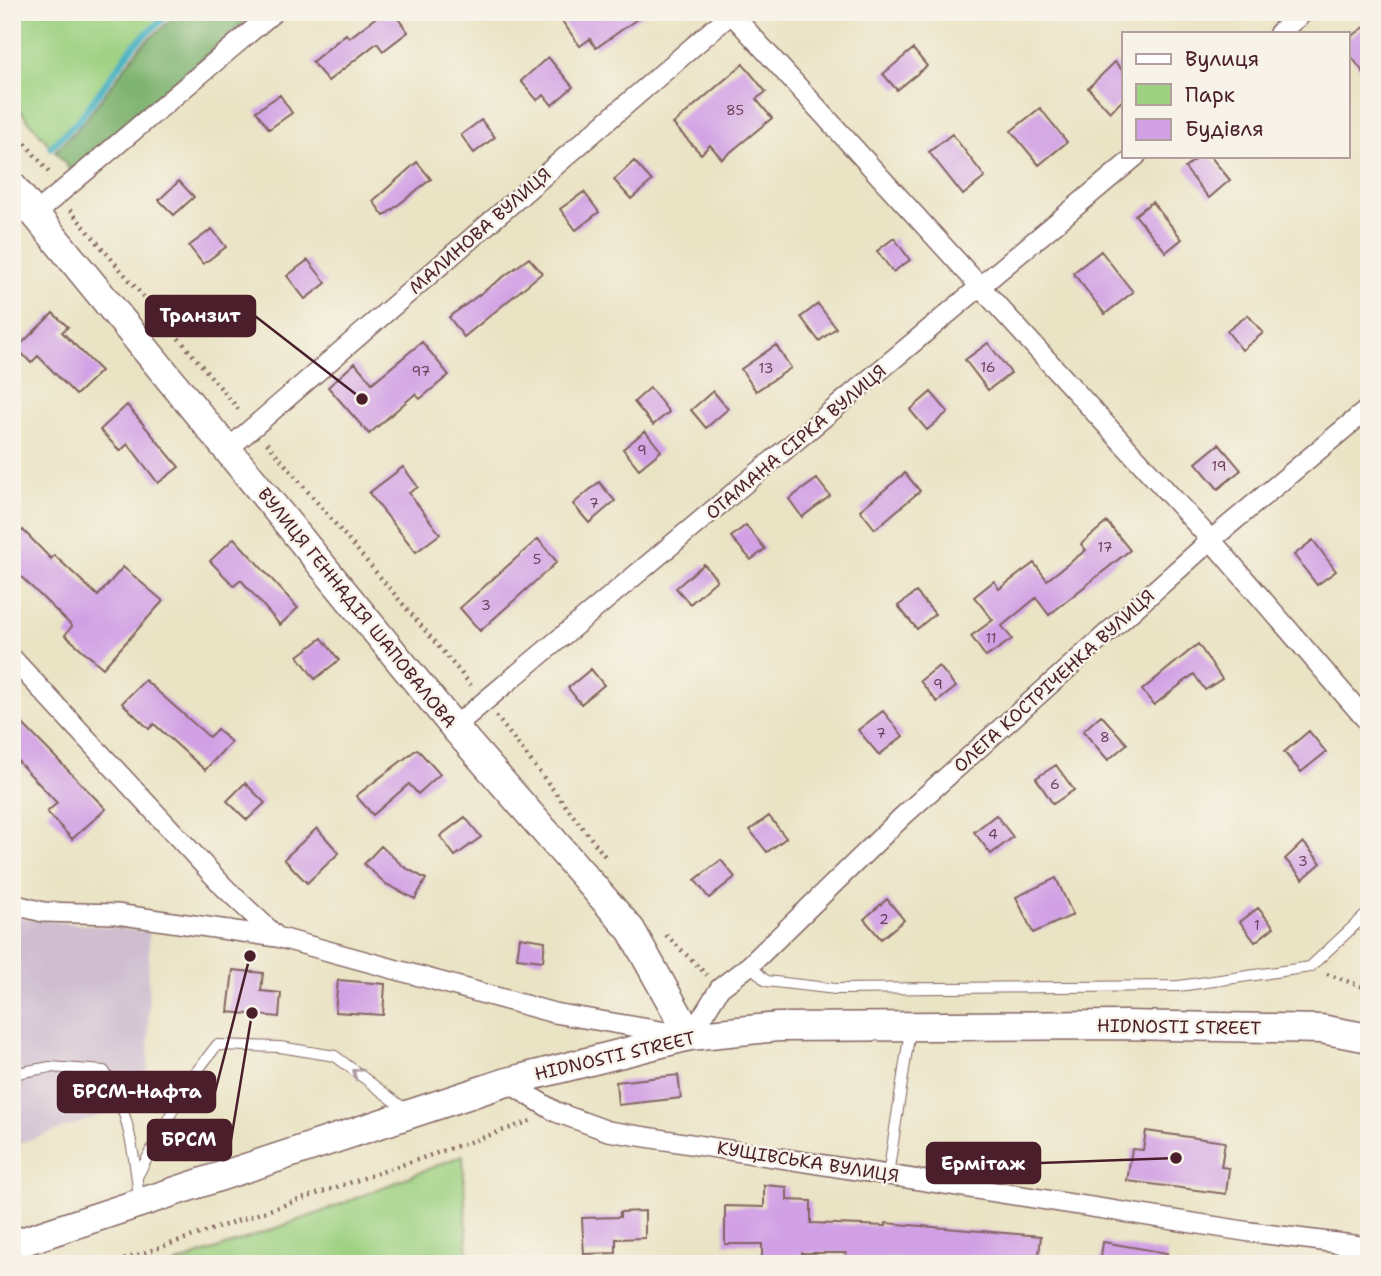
<svg xmlns="http://www.w3.org/2000/svg" width="1381" height="1276" font-family="'Shantell Sans',sans-serif">
  <style>
    .industrial { fill: #cfbdd0 }
    .green { fill: #9ed182; stroke: #747856; stroke-width: 2 }
    .forest { fill: #7eb370; stroke: #64694e; stroke-width: 2 }
    .lines { fill: none; stroke-linecap: round; stroke-linejoin: round }
    .stream { stroke: #44b1c1; stroke-width: 7 }
    .building { fill: #d2a1e5 }
    .lane-casing { stroke: #826461; stroke-width: 12 }
    .street-casing { stroke: #826461; stroke-width: 22 }
    .secondary-casing { stroke: #826461; stroke-width: 31 }
    .path { stroke: #826461; stroke-width: 4.5; stroke-dasharray: 2 5; stroke-linecap: butt }
    .lane { stroke: #fff; stroke-width: 10 }
    .street { stroke: #fff; stroke-width: 19 }
    .secondary { stroke: #fff; stroke-width: 28 }
    .oneway { stroke: #ae9aa0 }
    .labels { text-anchor: middle; dominant-baseline: central; stroke-width: 5; stroke-linejoin: round; paint-order: stroke }
    .number-label { font-size: 14px; fill: #6c405a }
    .street-label { font-size: 18px; fill: #4a1f2b; stroke: #f7f3e8 }
    .leader { fill: none; stroke: #4a1f2b; stroke-width: 2.5 }
    .callout-dot { fill: #4a1f2b; stroke: #f7f3e8; stroke-width: 2.5 }
    .callout { fill: #4a1f2b; stroke: #4a1f2b; stroke-width: 2.5 }
    .callout-label { font-size: 19px; text-anchor: middle; font-weight: bold; fill: #fff }
  </style>
  <rect width="100%" height="100%" fill="#f7f3e8"/>
  <filter id="ink" filterUnits="userSpaceOnUse"><feTurbulence type="fractalNoise" baseFrequency=".0143" numOctaves="2"/><feDisplacementMap in="SourceGraphic" scale="14" xChannelSelector="R" yChannelSelector="G"/><feConvolveMatrix kernelMatrix="1 2 1 2 8 2 1 2 1" color-interpolation-filters="sRGB"/></filter>
  <filter id="wash" filterUnits="userSpaceOnUse"><feTurbulence type="fractalNoise" baseFrequency=".00686" numOctaves="4" result="noise"/><feDisplacementMap in="SourceGraphic" scale="28" xChannelSelector="R" yChannelSelector="G"/><feGaussianBlur stdDeviation="1.57" result="paint"/><feColorMatrix in="noise" values="0 0 0 0 0 0 0 0 0 0 0 0 0 0 0 0 0 1.4 0 .05"/><feComposite in="paint" operator="in"/></filter>
  <g filter="url(#wash)">
    <rect width="100%" height="100%" fill="#eae3c4"/>
    <path class="industrial" d="M12,917L149,932L148,1099L12,1146Z"/>
    <path class="green" d="M29,12H171L135,44L79,120L51,147L12,101V26Z
      M463,1155L468,1264H174L319,1213Z"/>
    <path class="forest" d="M180,12H257L70,170L55,151L83,123L140,47Z"/>
    <g class="lines">
      <path class="stream" d="M51,147L79,120L135,44L171,12"/>
    </g>
    <g id="blocks">
      <path class="building" d="M383,12H393L408,32L383,51L377,43L328,81L312,62L346,34L349,38Z
        M574,12H647L596,48L590,39L580,46L562,21Z
        M1369,24V80L1348,52V39Z
        M913,49L927,66L897,90L883,74Z
        M548,57L573,87L552,105L544,95L537,100L521,81Z
        M1115,62L1124,72V99L1110,112L1088,88Z
        M743,64L766,92L756,99L772,118L722,159L710,145L701,154L673,124Z
        M280,95L292,113L269,129L256,111Z
        M1040,108L1067,142L1039,165L1011,131Z
        M481,120L495,137L474,153L461,135Z
        M952,134L985,177L963,195L929,152Z
        M1199,156H1210L1230,180L1209,198L1185,168Z
        M634,161L652,181L631,199L614,180Z
        M417,162L431,179L384,216L373,201Z
        M179,181L194,197L174,215L159,200Z
        M584,192L599,212L576,230L560,209Z
        M1152,202L1182,239L1166,252L1135,215Z
        M212,229L226,247L203,264L189,246Z
        M894,238L910,260L893,272L877,251Z
        M1101,251L1133,292L1105,314L1073,273Z
        M529,258L542,273L464,337L449,317Z
        M308,260L326,283L305,299L287,276Z
        M818,304L836,328L819,341L801,317Z
        M53,313L68,327L62,332L101,371L76,395L38,356L31,363L17,348Z
        M1248,315L1263,333L1242,350L1227,331Z
        M422,342L449,375L420,399L415,394L369,434L328,387L355,363L372,383Z
        M988,343L1011,373L988,390L965,360Z
        M776,345L791,368L756,391L741,369Z
        M650,388L669,412L653,425L634,402Z
        M713,391L728,409L706,428L691,410Z
        M931,392L948,412L927,430L910,410Z
        M127,405L179,467L158,483L128,444L120,451L100,430Z
        M645,431L661,451L639,469L623,449Z
        M1219,444L1241,470L1218,489L1196,463Z
        M403,467L418,487L409,493L440,534L416,552L369,493Z
        M905,473L920,491L875,529L860,510Z
        M817,479L830,496L802,517L789,499Z
        M599,482L615,501L589,523L573,504Z
        M1107,522L1130,550L1049,615L1036,598L1002,626L1012,639L986,657L971,636L993,620L974,597L994,581L999,589L1034,563L1047,580L1086,550L1081,544Z
        M746,525L765,549L751,560L731,537Z
        M23,530L51,559L54,555L98,596L123,567L163,601L103,668L65,635L72,626L12,568V540Z
        M234,538L298,608L280,625L241,580L234,586L210,561Z
        M538,539L557,562L480,631L460,608Z
        M1313,540L1336,571L1317,585L1294,555Z
        M704,564L717,580L690,604L676,588Z
        M916,592L935,614L917,629L898,606Z
        M322,638L339,660L315,679L298,656Z
        M1198,644L1222,679L1205,690L1194,674L1154,705L1142,690Z
        M939,666L956,687L937,702L920,681Z
        M591,669L604,685L581,704L568,688Z
        M145,680L209,737L217,729L231,742L205,770L154,724L149,729L122,703Z
        M883,711L903,736L879,755L858,730Z
        M12,713L106,809L72,839L47,812L57,803L12,755Z
        M1101,715L1127,744L1108,760L1083,731Z
        M1309,731L1326,752L1301,772L1284,752Z
        M417,749L440,774L418,794L409,784L373,815L356,796Z
        M1056,765L1074,790L1053,804L1036,778Z
        M245,783L265,803L247,820L227,801Z
        M996,815L1013,837L991,854L974,832Z
        M769,816L786,838L767,852L750,830Z
        M465,817L481,837L455,856L440,836Z
        M317,828L339,853L307,883L284,859Z
        M1303,842L1321,863L1303,879L1285,859Z
        M381,846L404,867L426,879L415,899L386,884L364,864Z
        M721,860L735,877L709,898L695,880Z
        M1056,878L1073,915L1033,933L1016,897Z
        M887,899L904,920L881,939L864,919Z
        M1258,908L1274,927L1255,942L1240,922Z
        M520,937L545,941L543,961L517,958Z
        M233,970L263,973L261,991L281,993L279,1017L228,1012Z
        M338,980L385,984L383,1015L335,1012Z
        M678,1075L681,1098L618,1105L616,1082Z
        M1146,1131L1225,1142L1221,1167L1229,1168L1226,1194L1127,1181L1132,1149L1143,1150Z
        M764,1185L787,1187V1200L811,1201V1223L886,1226V1223L1041,1236L1038,1264H964L885,1258V1261L846,1259V1253H802V1264H762V1244H725V1206L764,1207Z
        M645,1211V1238L616,1239V1253L584,1254L582,1218L620,1217V1212Z
        M1103,1242L1167,1253L1166,1264H1100Z"/>
    </g>
  </g>
  <g filter="url(#ink)">
    <use href="#blocks" fill-opacity="0" stroke="#826461" stroke-width="2"/>
    <g class="lines">
      <g class="lane-casing">
        <path id="lane" d="M750,965L766,981L836,989L1179,986L1310,967L1369,912
          M12,1074L50,1067L104,1071C128,1106 135,1157 139,1199
          M888,1175L910,1030
          M137,1177L187,1084L217,1045L280,1047L335,1056L405,1109"/>
      </g>
      <g class="street-casing">
        <path id="street" d="M730,12L1211,540L1369,723
          M1279,33L1304,12
          M36,213L274,12
          M228,449L733,12
          M12,658L225,888L277,937
          M454,727L1136,156
          M12,904L43,912L116,914L277,937L554,1013L690,1036L720,988L750,965L903,816L1211,540L1369,408
          M507,1082L556,1112L608,1131L1250,1232L1369,1247"/>
      </g>
      <g class="secondary-casing">
        <path id="secondary" d="M12,186L454,727L631,930L690,1036
          M12,1245L507,1082L690,1036L778,1027L1125,1025L1321,1029L1369,1038"/>
      </g>
      <path class="path" d="M12,127L51,175
        M70,210L241,412
        M267,443L471,685
        M496,716L607,859
        M666,935L707,975
        M1327,974L1369,989
        M111,1264L531,1121"/>
      <use href="#lane" class="lane"/>
      <use href="#street" class="street"/>
      <use href="#secondary" class="secondary"/>
    </g>
    <defs><path id="oneway-chevron" d="M-2-3.5L2.5 0L-2 3.5" fill="none" stroke-width="1.6" stroke-linecap="round" stroke-linejoin="round" transform="scale(1.75)"/></defs>
    <use class="oneway" href="#oneway-chevron" transform="translate(357 1073) rotate(-143)"/>
  </g>
  <g class="labels">
    <g class="number-label">
      <text x="735" y="110">85</text>
      <text x="988" y="367">16</text>
      <text x="766" y="368">13</text>
      <text x="421" y="371">97</text>
      <text x="642" y="450">9</text>
      <text x="1219" y="466">19</text>
      <text x="594" y="503">7</text>
      <text x="1105" y="547">17</text>
      <text x="537" y="559">5</text>
      <text x="486" y="605">3</text>
      <text x="991" y="638">11</text>
      <text x="938" y="684">9</text>
      <text x="881" y="733">7</text>
      <text x="1105" y="737">8</text>
      <text x="1055" y="784">6</text>
      <text x="993" y="834">4</text>
      <text x="1303" y="861">3</text>
      <text x="884" y="919">2</text>
      <text x="1257" y="925">1</text>
    </g>
    <g class="street-label">
      <text transform="translate(480 231) rotate(-41)">МАЛИНОВА ВУЛИЦЯ</text>
      <text transform="translate(796 442) rotate(-40)">ОТАМАНА СІРКА ВУЛИЦЯ</text>
      <text transform="translate(357 608) rotate(51)">ВУЛИЦЯ ГЕННАДІЯ ШАПОВАЛОВА</text>
      <text transform="translate(1054 681) rotate(-42)">ОЛЕГА КОСТРІЧЕНКА ВУЛИЦЯ</text>
      <text transform="translate(1179 1027) rotate(1)">HIDNOSTI STREET</text>
      <text transform="translate(615 1056) rotate(-13)">HIDNOSTI STREET</text>
      <text transform="translate(808 1162) rotate(9)">КУЩІВСЬКА ВУЛИЦЯ</text>
    </g>
  </g>
  <path class="leader" d="M362 399L255 316M250 956L215 1092M252 1013L231 1140M1176 1158L1040 1163"/>
  <g class="callout-dot">
    <circle cx="362" cy="399" r="7"/>
    <circle cx="250" cy="956" r="7"/>
    <circle cx="252" cy="1013" r="7"/>
    <circle cx="1176" cy="1158" r="7"/>
  </g>
  <g class="callout">
    <rect x="146" y="296" width="109" height="40" rx="7"/>
    <rect x="58" y="1072" width="157" height="40" rx="7"/>
    <rect x="148" y="1120" width="83" height="40" rx="7"/>
    <rect x="927" y="1143" width="113" height="40" rx="7"/>
  </g>
  <g class="callout-label">
    <text x="200" y="322">Транзит</text>
    <text x="137" y="1098">БРСМ-Нафта</text>
    <text x="189" y="1146">БРСМ</text>
    <text x="983" y="1170">Ермітаж</text>
  </g>
  <rect width="1381" height="1276" fill="none" stroke="#f7f3e8" stroke-width="42"/>
  <rect x="1122" y="32" width="228" height="126" fill="#f7f3e8" stroke="#b29e9c" stroke-width="2"/>
  <rect x="1136" y="54" width="35" height="10" fill="#ffffff" stroke="#b29e9c" stroke-width="2"/>
  <text x="1185" y="66" font-size="21" fill="#4a1f2b">Вулиця</text>
  <rect x="1136" y="84" width="35" height="21" fill="#9ed182" stroke="#b29e9c" stroke-width="2"/>
  <text x="1185" y="102" font-size="21" fill="#4a1f2b">Парк</text>
  <rect x="1136" y="119" width="35" height="21" fill="#d2a1e5" stroke="#b29e9c" stroke-width="2"/>
  <text x="1185" y="136" font-size="21" fill="#4a1f2b">Будівля</text>
</svg>
